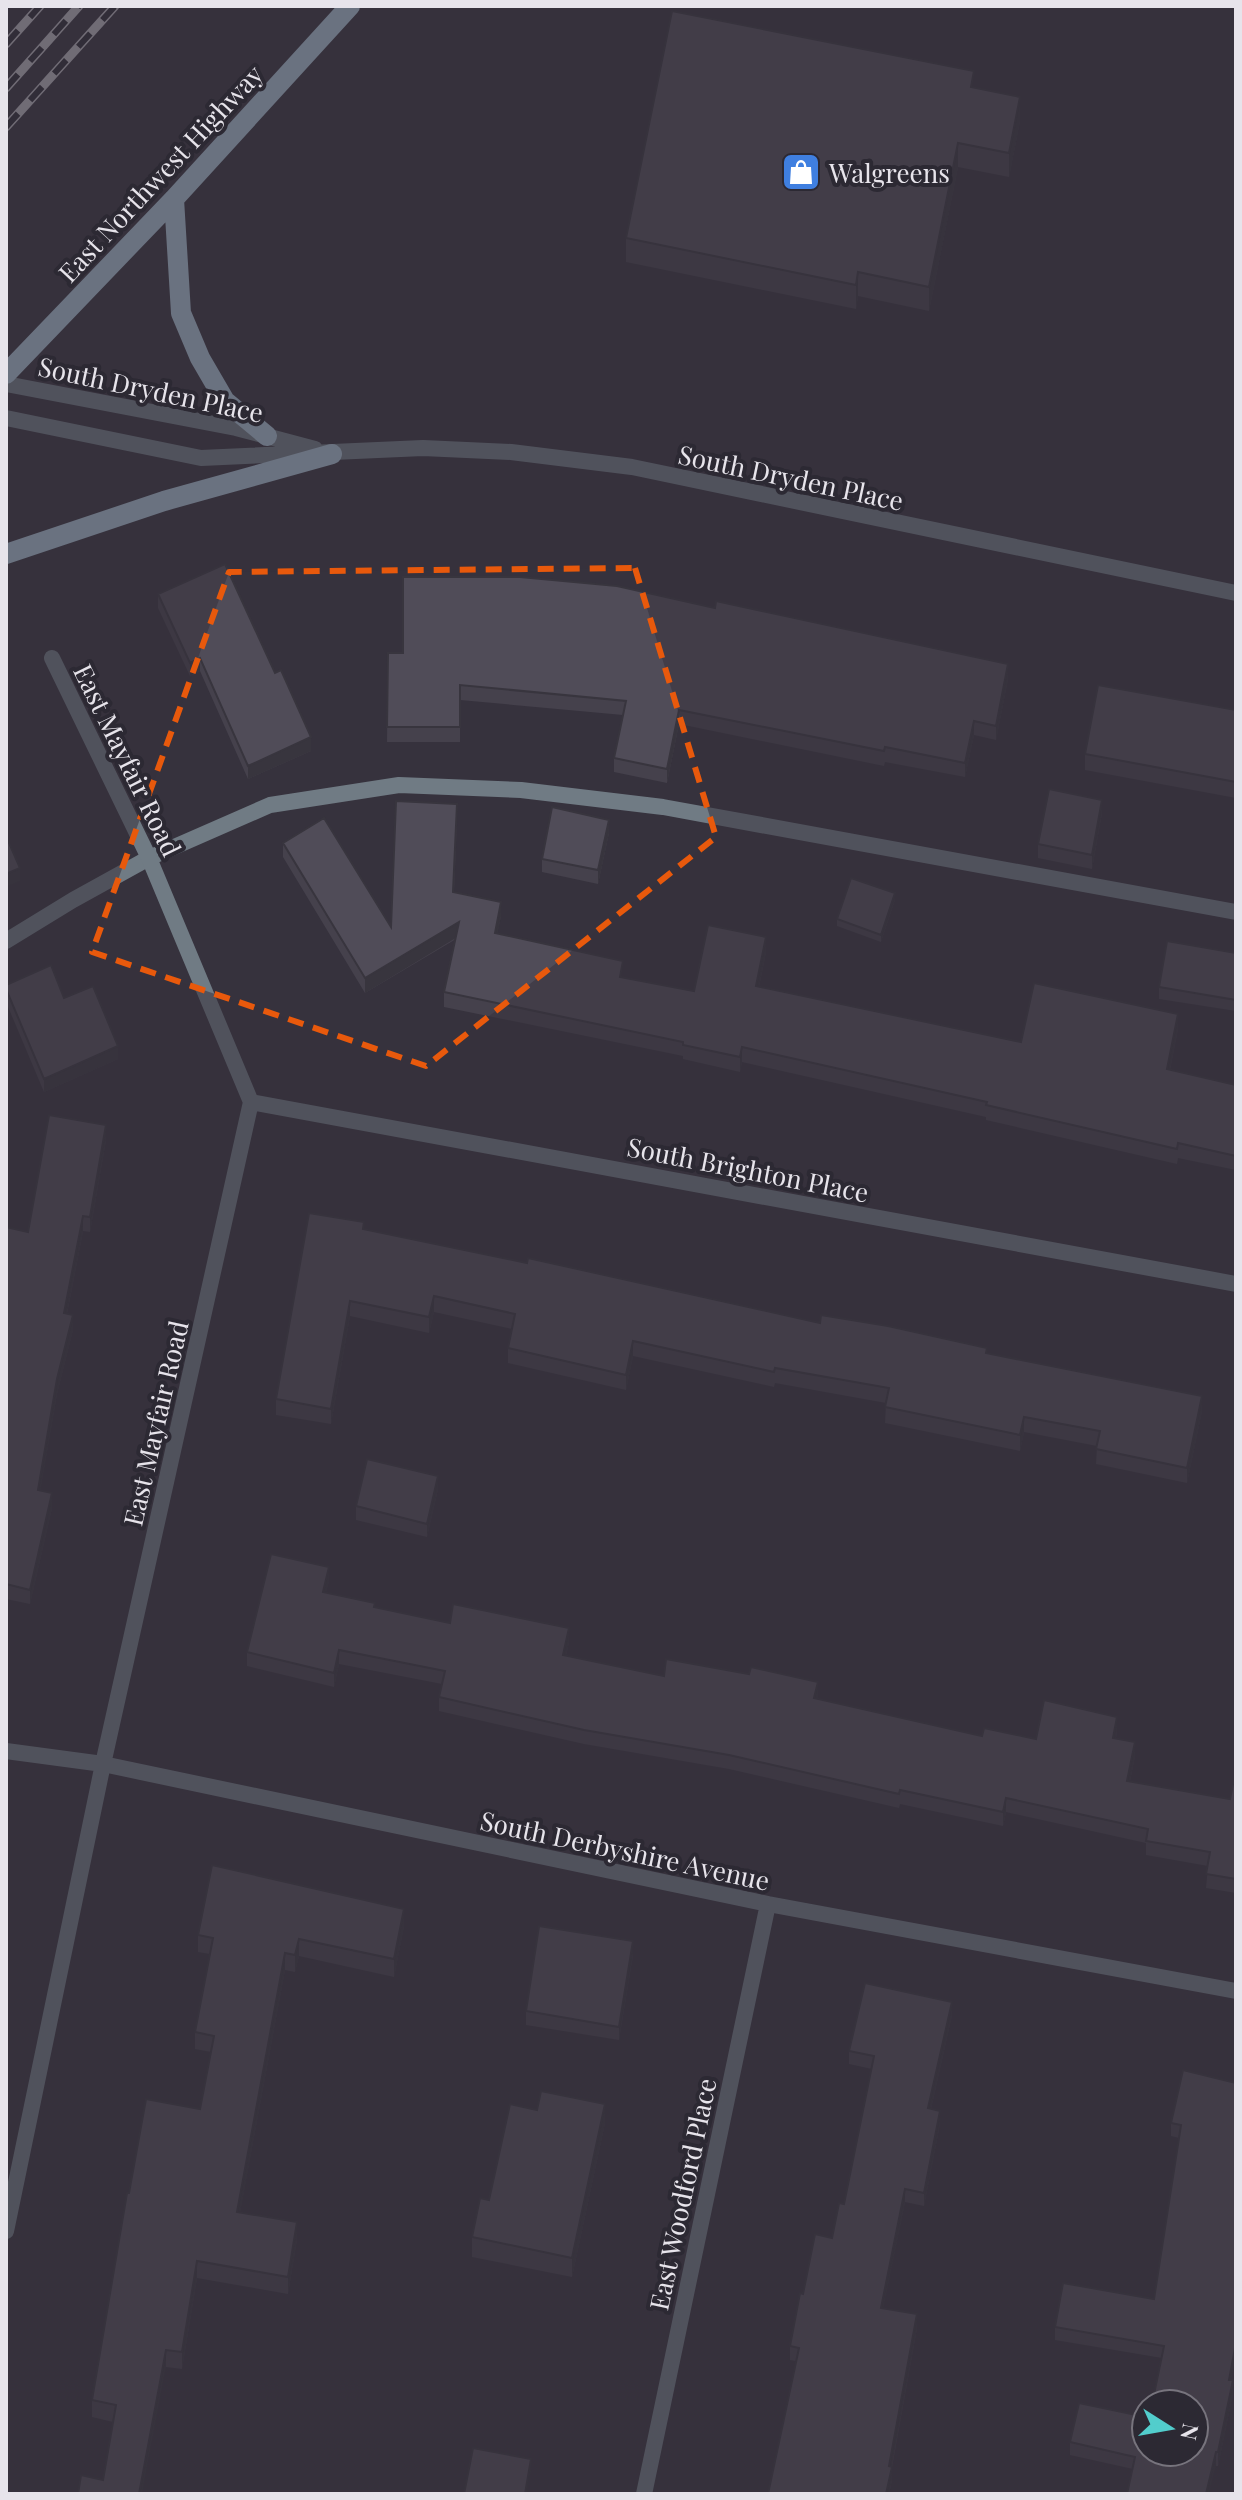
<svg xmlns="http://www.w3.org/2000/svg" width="1242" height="2500" font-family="'Playfair Display',serif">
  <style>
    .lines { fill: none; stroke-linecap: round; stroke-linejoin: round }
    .service { stroke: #707b84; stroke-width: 16 }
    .minor { stroke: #707b84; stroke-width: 16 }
    .tertiary { stroke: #707b84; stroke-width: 16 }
    .primary { stroke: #a9c1d3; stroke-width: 20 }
    .rail-casing { stroke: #b6b3bb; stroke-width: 9 }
    .rail { stroke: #2c2933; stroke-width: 6; stroke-dasharray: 18; stroke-linecap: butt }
    .wall { fill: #45414c }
    .shaded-wall { fill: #38353e }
    .building { fill: #504c58; stroke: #38353e; stroke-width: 2 }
    .marked { fill: none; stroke: #e8590c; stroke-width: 6; stroke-dasharray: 16 10; stroke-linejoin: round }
    .labels { text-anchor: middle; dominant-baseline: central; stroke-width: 8; stroke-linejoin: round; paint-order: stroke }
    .poi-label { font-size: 26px; fill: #e7e4eb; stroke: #2c2933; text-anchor: start }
    .street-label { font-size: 26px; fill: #e7e4eb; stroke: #2c2933 }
  </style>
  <rect width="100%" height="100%" fill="#36323d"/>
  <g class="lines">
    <path class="service" d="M6,941L73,900L149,858L270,805L399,785L521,790L663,807L1236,912"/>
    <path class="minor" d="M251,1102L1236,1284
      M6,1751L103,1764L768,1904L1236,1991
      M6,2231L103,1764L251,1102L149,858L52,658
      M644,2494L768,1904"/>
    <path class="tertiary" d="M6,384L236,428L315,449
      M6,418L201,458L423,448L511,452L632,467L1236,593"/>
    <path class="primary" d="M174,199L181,313L200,358L225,401L267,436
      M6,374L174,199L350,6
      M6,554L164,501L332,454"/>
    <g class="rail-casing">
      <path id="rail" d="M6,44L40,6
        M6,88L79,6
        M6,127L115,6"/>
    </g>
    <use href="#rail" class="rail"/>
  </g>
  <path class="wall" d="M974,88L1020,121L1009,177L958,167L929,311L858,296L856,309L626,262V238Z
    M158,594L311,751L248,779L200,671L190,676L158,608Z
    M388,653H403L1008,679L996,740L974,735L965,777L885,762L884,766L679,724L667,783L614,772V758L623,715L460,700V742H387Z
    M1236,710V798L1085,770V754Z
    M1102,813L1092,869L1038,858V844Z
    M457,819L454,892L501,916L497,934L623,977L694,991L766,952L759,987L1021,1042L1178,1029L1170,1070L1236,1085V1170L1178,1158L1177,1164L986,1120V1117L742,1062L740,1072L683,1059V1056L444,1007V992L456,939L365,993L283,857V843L391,927Z
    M609,833L598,884L542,872V859Z
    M895,900L881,942L837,926V919Z
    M1236,953V1011L1159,999V987Z
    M6,985L64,998L118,1059L44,1092L6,1002Z
    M106,1140L90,1232L83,1231L67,1314L73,1330L57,1394L40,1491L52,1508L30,1604L6,1599V1227L28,1232Z
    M364,1229L820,1323L987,1353L1202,1411L1187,1483L1096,1464L1097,1446L1024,1432L1020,1451L885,1423L886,1403L775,1383L774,1387L633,1356L626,1390L508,1363V1348L512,1329L434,1312L429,1333L350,1316L331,1424L276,1415V1399Z
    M438,1489L427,1537L356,1520V1506Z
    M329,1581L326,1592L375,1607L450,1623L569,1642L566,1656L664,1676L818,1696L817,1699L982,1736L1036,1739L1117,1731L1116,1738L1135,1756L1130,1781L1230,1799L1236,1770V1893L1206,1888L1208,1866L1146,1855V1843L1006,1812L1003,1826L900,1804L899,1808L729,1769L584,1744L439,1711V1697L442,1684L339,1664L334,1687L247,1666V1652Z
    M404,1926L394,1977L299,1956L295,1972L285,1970L240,2212L297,2239L288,2294L197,2278L182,2369L166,2367L103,2480L113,2422L92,2417V2400L129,2193L200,2109L211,2052L195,2049V2032L210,1954L198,1952V1935Z
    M633,1955L619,2040L526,2025V2011Z
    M952,2015L931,2109L940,2124L924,2206L905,2202L883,2308L917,2328L892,2467V2480L889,2494H768L796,2361L790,2360V2346L803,2294L832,2238L844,2204L872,2069L849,2064V2051Z
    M1183,2070L1233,2393L1218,2466L1133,2469L1070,2455V2442L1146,2452L1162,2358L1055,2340V2327L1154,2299L1179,2138L1171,2136V2123Z
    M605,2123L572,2277L472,2257V2237L489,2200Z"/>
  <path class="shaded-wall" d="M1020,97V121L1009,177V153Z
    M958,143V167L929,311V287Z
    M858,272V296L856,309V285Z
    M200,658V671L190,676V663Z
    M1008,664V679L996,740V726Z
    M679,710V724L667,783V769Z
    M974,721V735L965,777V763Z
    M311,737V751L248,779V766Z
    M1102,800V813L1092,869V855Z
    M609,820V833L598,884V870Z
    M20,868V881L6,887V874Z
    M895,893V900L881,942V935Z
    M501,902V916L495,948V933Z
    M459,922V936L365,993V978Z
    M766,937V952L756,1001V986Z
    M1178,1014V1029L1167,1084V1069Z
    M118,1046V1059L44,1092V1079Z
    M742,1047V1062L740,1072V1057Z
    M106,1125V1140L90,1232V1217Z
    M83,1216V1231L64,1328V1313Z
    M434,1296V1312L429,1333V1317Z
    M350,1301V1316L331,1424V1409Z
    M73,1315V1330L57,1394L38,1505V1490L57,1379Z
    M633,1341V1356L626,1390V1375Z
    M1202,1396V1411L1187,1483V1468Z
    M1024,1417V1432L1020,1451V1435Z
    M438,1476V1489L427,1537V1524Z
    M52,1493V1508L30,1604V1590Z
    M329,1567V1581L323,1606V1592Z
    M569,1628V1642L563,1669V1655Z
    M339,1650V1664L334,1687V1673Z
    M818,1682V1696L814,1712V1698Z
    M1117,1717V1731L1113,1752V1738Z
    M1135,1742V1756L1127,1795V1781Z
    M1006,1798V1812L1003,1826V1812Z
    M404,1909V1926L394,1977V1959Z
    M299,1939V1956L295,1972V1955Z
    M633,1941V1955L619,2040V2027Z
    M285,1953V1970L237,2229V2212Z
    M952,2002V2015L928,2122V2108Z
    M605,2104V2123L572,2277V2258Z
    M940,2111V2124L924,2206V2193Z
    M905,2189V2202L881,2321V2308Z
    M297,2222V2239L288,2294V2277Z
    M197,2261V2278L182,2369V2352Z
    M917,2314V2328L891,2470L892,2467V2480L889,2494H886L889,2466Z
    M1236,2343V2356L1229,2393V2380Z
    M166,2350V2367L142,2494H139Z
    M1233,2380V2393L1218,2466V2452Z
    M1216,2452V2465L1209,2494H1206Z
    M531,2459V2472L527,2494H525Z"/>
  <path class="building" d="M672,11L974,71L971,87L1020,97L1009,153L958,143L929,287L858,272L856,285L626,238Z
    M225,564L275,673L281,670L311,737L248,766L200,658L190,663L158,594Z
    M403,577H520L617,586L715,608L716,601L1008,664L996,726L974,721L965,763L885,747L884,751L679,710L667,769L614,758L626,701L460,685V727H387L388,653H403Z
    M1098,685L1236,710V782L1085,754Z
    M1049,789L1102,800L1092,855L1038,844Z
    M396,801L457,804L453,892L501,902L495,933L623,961L620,977L694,991L708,925L766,937L756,986L1021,1042L1034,983L1178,1014L1167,1069L1236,1085V1156L1178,1143L1177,1149L986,1105L987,1102L742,1047L740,1057L683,1045V1042L444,992L459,922L365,978L283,843L324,818L391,927Z
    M552,807L609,820L598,870L542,859Z
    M6,836L20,868L6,874Z
    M851,878L895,893L881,935L837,919Z
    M1167,941L1236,953V1000L1159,987Z
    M51,965L64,998L93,986L118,1046L44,1079L6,989V985Z
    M49,1115L106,1125L90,1217L83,1216L64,1313L73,1315L57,1379L38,1490L52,1493L30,1590L6,1584V1227L28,1232Z
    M309,1213L364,1222L363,1229L527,1263L528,1258L820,1323L821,1315L888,1326L987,1348L986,1353L1202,1396L1187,1468L1096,1449L1100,1431L1024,1417L1020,1435L885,1407L889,1388L775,1368L774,1372L633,1341L626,1375L508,1348L515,1314L434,1296L429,1317L350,1301L331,1409L276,1399Z
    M367,1459L438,1476L427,1524L356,1506Z
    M271,1554L329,1567L323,1592L375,1603L374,1607L450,1623L453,1604L569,1628L563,1655L664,1676L666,1659L749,1674L751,1667L818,1682L814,1698L982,1736L984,1728L1036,1739L1044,1700L1117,1717L1113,1738L1135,1742L1127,1781L1230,1799L1236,1770V1879L1206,1874L1210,1852L1146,1841L1148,1829L1006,1798L1003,1812L900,1790L899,1794L729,1755L584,1730L439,1697L445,1671L339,1650L334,1673L247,1652Z
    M212,1865L404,1909L394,1959L299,1939L295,1955L285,1953L237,2212L297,2222L288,2277L197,2261L182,2352L166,2350L139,2494H78L81,2475L103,2480L116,2405L92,2400L127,2193H129L146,2099L200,2109L214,2036L195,2032L213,1938L198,1935Z
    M539,1926L633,1941L619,2027L526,2011Z
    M865,1983L952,2002L928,2108L940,2111L924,2193L905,2189L881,2308L917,2314L889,2466L892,2467L886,2494H768L799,2348L790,2346L800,2293L803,2294L815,2234L832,2238L839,2203L844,2204L874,2056L849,2051Z
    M1183,2070L1236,2083V2343L1229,2380H1233L1218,2452H1216L1206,2494H1127L1135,2457L1070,2442L1079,2403L1146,2417V2452H1194V2404H1152L1164,2346L1055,2327L1063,2283L1154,2299L1181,2125L1171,2123Z
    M541,2091L605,2104L572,2258L472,2237L480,2198L489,2200L510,2104L537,2110Z
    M473,2448L531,2459L525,2494H464Z"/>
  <path d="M0 0H1242V2500H0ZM635,568L716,837L426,1066L92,952L229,572Z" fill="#36323d" fill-opacity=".55" fill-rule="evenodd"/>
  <path class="marked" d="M635,568L716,837L426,1066L92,952L229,572Z"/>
  <defs>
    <g id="shop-square" transform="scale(2)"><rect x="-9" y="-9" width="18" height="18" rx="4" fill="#3f7fe0" stroke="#2c2933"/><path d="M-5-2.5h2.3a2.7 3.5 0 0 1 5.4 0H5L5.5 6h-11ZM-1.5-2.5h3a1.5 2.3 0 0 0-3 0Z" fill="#fff"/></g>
  </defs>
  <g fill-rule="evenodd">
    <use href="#shop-square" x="801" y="172"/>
  </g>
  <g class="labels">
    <g class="poi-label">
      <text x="829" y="172">Walgreens</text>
    </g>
    <g class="street-label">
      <text transform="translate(160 173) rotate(-47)">East Northwest Highway</text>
      <text transform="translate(151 389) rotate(12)">South Dryden Place</text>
      <text transform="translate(791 477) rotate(12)">South Dryden Place</text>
      <text transform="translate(128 760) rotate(64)">East Mayfair Road</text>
      <text transform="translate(748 1169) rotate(11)">South Brighton Place</text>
      <text transform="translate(155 1423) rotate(-77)">East Mayfair Road</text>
      <text transform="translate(625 1850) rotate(12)">South Derbyshire Avenue</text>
      <text transform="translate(682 2194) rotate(-78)">East Woodford Place</text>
    </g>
  </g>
  <rect width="1242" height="2500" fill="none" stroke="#e7e4eb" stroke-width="16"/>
  <g transform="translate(1170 2428) rotate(101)"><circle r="38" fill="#2c2933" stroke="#77747d" stroke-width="2"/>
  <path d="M0-6L14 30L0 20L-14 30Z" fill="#52cdcc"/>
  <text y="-12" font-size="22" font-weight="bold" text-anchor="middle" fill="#e7e4eb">N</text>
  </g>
</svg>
